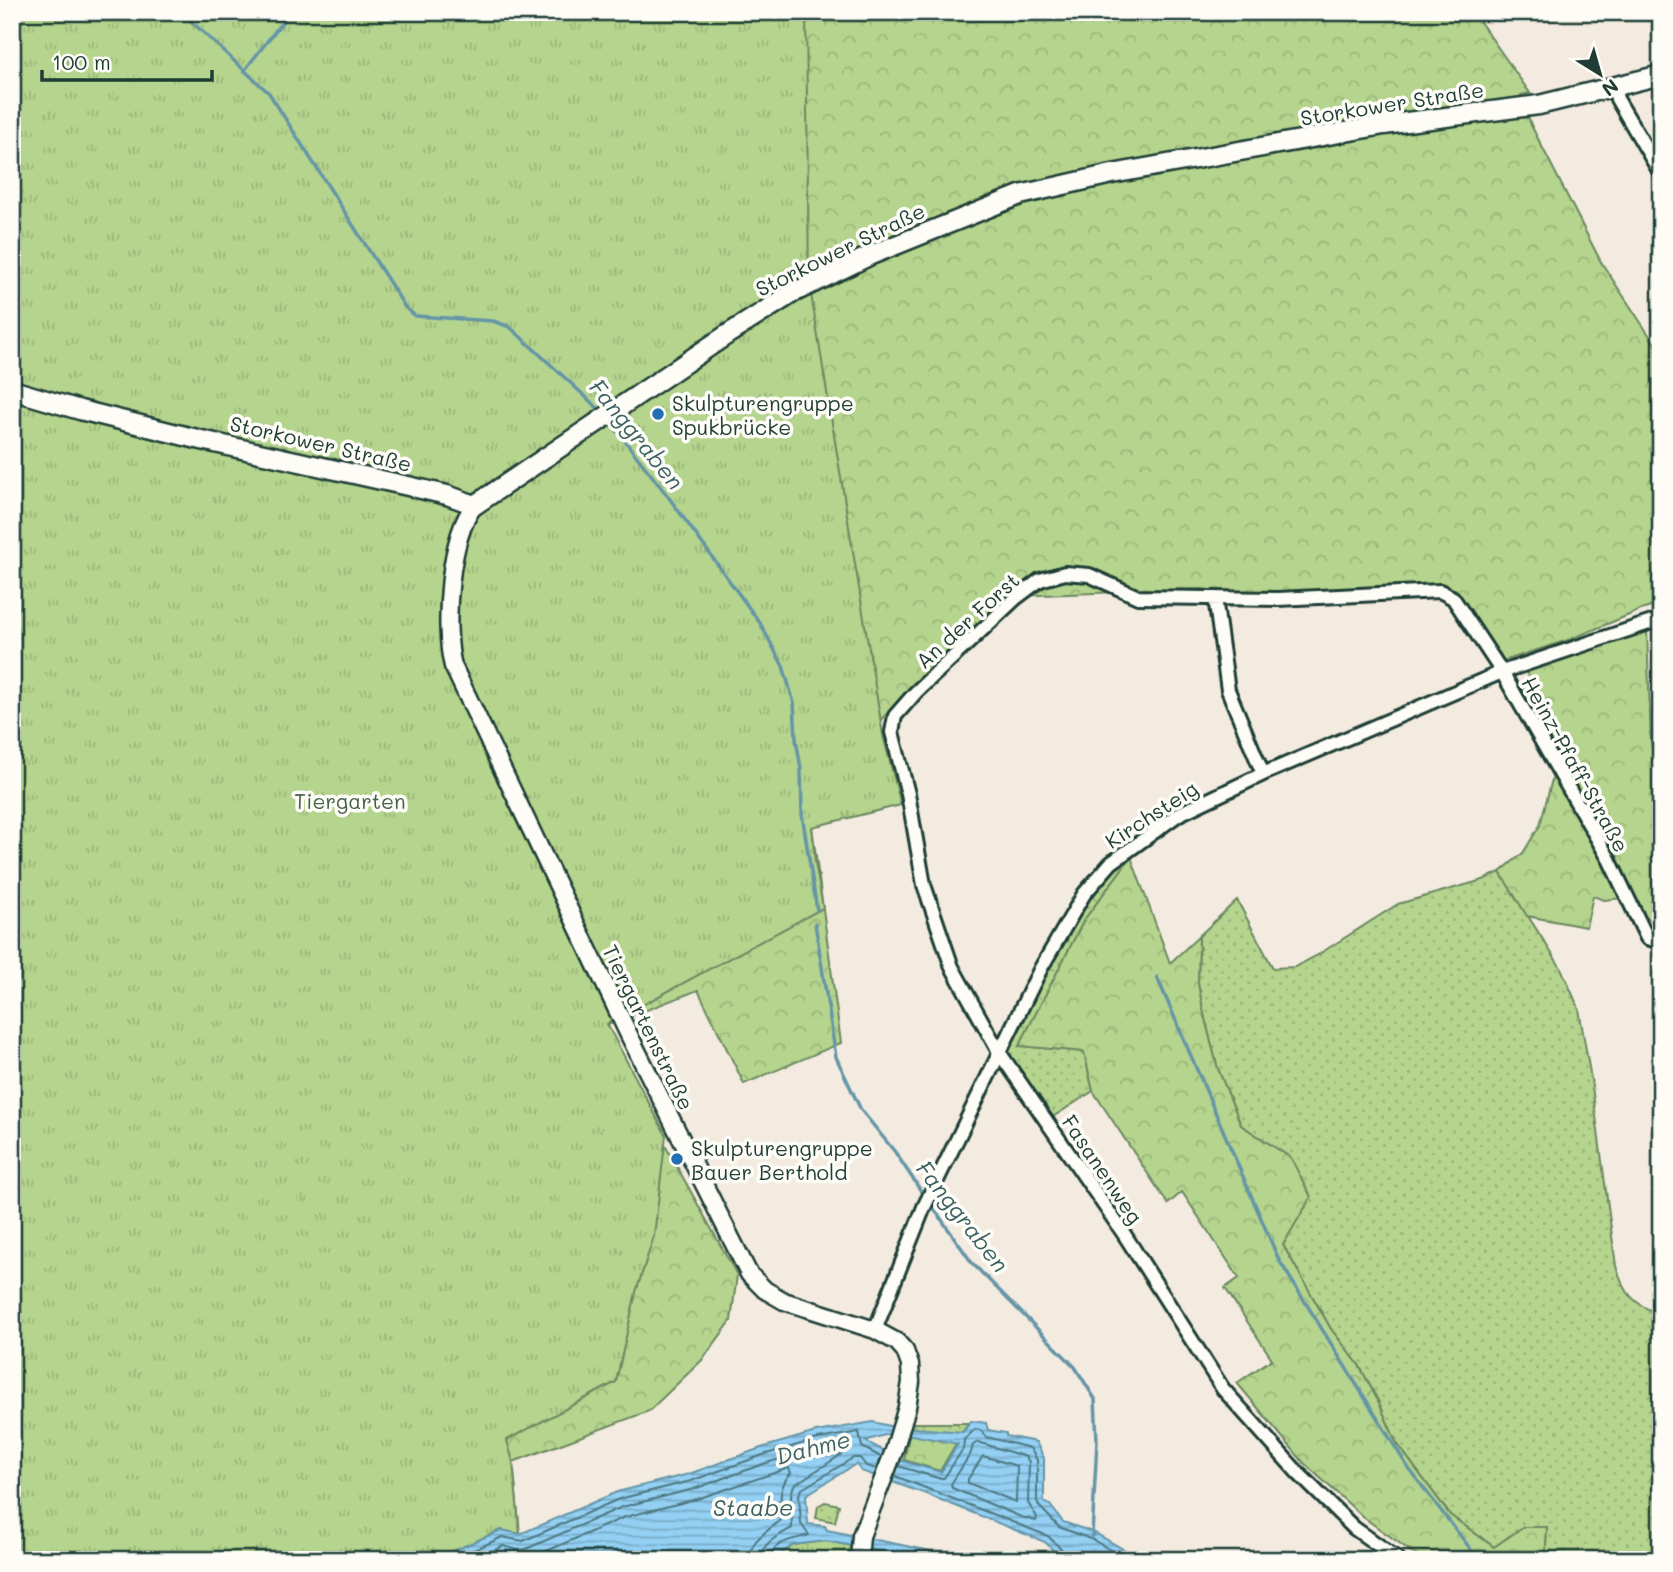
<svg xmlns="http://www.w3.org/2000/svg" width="1673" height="1572" font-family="Mali,sans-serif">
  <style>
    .grass { fill: url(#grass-dots); stroke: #6a8860; stroke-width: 2 }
    .forest { fill: url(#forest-crowns); stroke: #6a8860; stroke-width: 2 }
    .park { fill: url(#park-tufts); stroke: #6a8860; stroke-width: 2 }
    .water { fill: url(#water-rules); stroke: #6595a7; stroke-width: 2; fill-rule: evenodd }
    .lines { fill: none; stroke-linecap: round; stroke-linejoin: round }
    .shore { stroke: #4d7881; stroke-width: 2 }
    .stream { stroke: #6595a7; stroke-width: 3.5 }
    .minor-casing { stroke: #1f3d34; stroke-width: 18 }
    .tertiary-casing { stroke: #1f3d34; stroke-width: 21 }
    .secondary-casing { stroke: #1f3d34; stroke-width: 23 }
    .minor { stroke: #fdfcf7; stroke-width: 12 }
    .tertiary { stroke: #fdfcf7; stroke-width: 16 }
    .secondary { stroke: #fdfcf7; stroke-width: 18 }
    .poi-dot { fill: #1f6fb2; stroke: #fdfcf7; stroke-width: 2.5 }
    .labels { text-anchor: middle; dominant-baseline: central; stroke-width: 7; stroke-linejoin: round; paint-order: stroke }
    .street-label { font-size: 21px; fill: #1f3d34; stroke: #fdfcf7 }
    .poi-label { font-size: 21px; fill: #1f3d34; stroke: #fdfcf7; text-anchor: start }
    .park-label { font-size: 21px; fill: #44634a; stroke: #fdfcf7 }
    .water-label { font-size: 23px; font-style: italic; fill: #3c6264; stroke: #fdfcf7 }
  </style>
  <defs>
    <pattern id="grass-dots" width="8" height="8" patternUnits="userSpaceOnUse" patternTransform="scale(1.75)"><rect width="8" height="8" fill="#b5d48d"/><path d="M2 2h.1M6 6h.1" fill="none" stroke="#9bb77a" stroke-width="1.8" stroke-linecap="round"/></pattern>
    <pattern id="forest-crowns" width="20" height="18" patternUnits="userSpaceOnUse" patternTransform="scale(1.75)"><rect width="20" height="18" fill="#b5d48d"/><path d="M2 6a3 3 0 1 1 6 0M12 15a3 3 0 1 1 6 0" fill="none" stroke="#9bb77a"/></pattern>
    <pattern id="park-tufts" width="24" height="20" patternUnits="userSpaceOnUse" patternTransform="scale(1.75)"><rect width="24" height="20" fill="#b5d48d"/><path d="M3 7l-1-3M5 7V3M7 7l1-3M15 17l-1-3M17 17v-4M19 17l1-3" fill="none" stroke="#9bb77a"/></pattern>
    <pattern id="water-rules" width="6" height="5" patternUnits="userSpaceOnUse" patternTransform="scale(1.75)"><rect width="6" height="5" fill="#93d0f4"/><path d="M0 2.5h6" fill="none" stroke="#77aac6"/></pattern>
  </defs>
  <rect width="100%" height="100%" fill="#f4ebe0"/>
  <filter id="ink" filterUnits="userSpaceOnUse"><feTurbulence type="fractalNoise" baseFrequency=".0143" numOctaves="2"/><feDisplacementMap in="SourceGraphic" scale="14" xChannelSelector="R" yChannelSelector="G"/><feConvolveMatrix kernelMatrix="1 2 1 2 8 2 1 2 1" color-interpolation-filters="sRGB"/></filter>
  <g filter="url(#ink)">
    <path class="grass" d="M1130,852L1131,857L1084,920L1020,1046L1084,1052L1093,1091L1051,1118L1009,1054L1011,1040C1045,971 1074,906 1130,852Z
      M1500,872L1561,968L1579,1009L1591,1079L1616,1266C1625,1294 1633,1304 1661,1315V1560H1545L1547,1527H1523L1494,1547L1450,1515L1396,1442L1379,1403L1359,1365L1331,1329L1283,1245L1291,1158L1241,1126L1218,1069L1205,1019L1198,984L1199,936L1237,900L1273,968L1295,967L1316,956L1398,904L1483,880Z
      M825,1502L839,1505L835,1522L816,1518L818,1506Z"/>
    <path class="forest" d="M488,12H1473L1530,93L1521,95L1531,125L1601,262L1661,353V604L1641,610L1571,639L1503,661L1455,589L1244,596L1203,589L1014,596L876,724L812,827L841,1043L744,1084L698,990L600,1028L737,1275L731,1321L702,1360L649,1411L513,1462L520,1534L433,1560H12V24Z
      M1647,629L1651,743L1661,773V935L1650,934L1522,691L1532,686L1525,669Z
      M1554,772L1624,898L1604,900L1593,896L1586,927L1527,916L1500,872L1523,853L1540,825Z
      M1131,857L1170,963L1199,936L1198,984L1205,1019L1218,1069L1241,1125L1291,1158L1311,1197L1283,1245L1331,1329L1359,1365L1379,1403L1396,1442L1450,1515L1494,1547L1523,1527H1547L1545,1560H1423L1363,1517L1304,1463L1237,1383L1272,1359L1225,1288L1239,1278L1182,1192L1168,1204L1093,1091L1084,1052L1019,1046L1084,920Z
      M912,1423H968L940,1471L904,1460Z"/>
    <path class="park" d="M12,12H806L809,282L883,735L901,805L812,827L815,862L823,908L607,1024L666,1135L654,1236L636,1292L616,1382L507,1440L513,1462L520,1534L501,1530L433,1560H12Z
      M826,1541L927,1560H772L793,1545Z"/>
    <path class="water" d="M971,1421L986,1423L988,1430L1006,1433V1436L1036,1442L1044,1458V1502L1050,1505L1063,1522L1095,1533L1142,1560H1059V1556L1045,1542L926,1494L861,1471L856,1464L806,1495L808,1524L825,1526L827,1530L976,1560H927L826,1541L793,1545L772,1560H433L501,1530L520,1534L617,1492L689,1474L761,1448L816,1432L873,1422L890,1426L963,1432ZM888,1434L912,1435L958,1444L941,1472L903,1461L865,1441Z"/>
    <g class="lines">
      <path class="shore" d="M978,1442L1026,1457L1029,1462L1028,1503L1037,1517L1036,1521L1021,1517L952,1488L951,1484L971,1453L973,1445Z
        M983,1456L1017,1466L1016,1502L968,1483V1479Z
        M898,1466L938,1478H944L963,1449L964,1440L975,1429L980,1430L987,1437L1030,1448L1037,1460V1501L1039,1506L1059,1527L1093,1540L1128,1560
        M895,1476L1048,1536L1064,1552L1066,1560
        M453,1560L502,1537L523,1541L619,1499L691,1481L763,1455L818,1439L859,1432L862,1447L881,1457
        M474,1560L503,1546L518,1550L526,1549L622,1507L694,1489L766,1463L820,1448L850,1443V1449L794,1485L791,1494L792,1528C779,1535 761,1543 760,1560
        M526,1560L625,1517L697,1499L789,1468L791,1473C777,1488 781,1502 781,1520C767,1532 750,1539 749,1560
        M769,1560C772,1540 795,1540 809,1535L801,1524L799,1495L802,1489L853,1458H860L866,1466L877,1469"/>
      <path class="stream" d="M181,12L269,93L405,307L415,316L493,321L510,327L603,413
        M244,71L290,12
        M610,422L667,495L760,623L783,666L794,703L796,739L801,769L802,814L817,910
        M815,923L836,1057L861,1110L895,1152L925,1197
        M1157,977L1279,1260L1409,1469L1479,1560
        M930,1203L972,1263L1075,1367L1095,1399L1097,1441L1092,1536"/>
      <g class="minor-casing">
        <path id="minor" d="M1614,87L1617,99L1661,174
          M1215,598L1228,690L1263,774
          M875,1330L924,1207L1041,968L1084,894L1111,863L1179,814L1263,774L1502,672L1661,619
          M1399,1560L1354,1528L1298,1473L1223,1389L1124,1234L999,1052L952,967L924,885L908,794L892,732L895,716L916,692L1016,598L1040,580L1065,573L1089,575L1138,597L1278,599L1440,591L1453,598L1502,672L1609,859L1647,938L1661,942"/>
      </g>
      <g class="tertiary-casing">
        <path id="tertiary" d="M475,505C449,534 443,628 453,666L629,1035L749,1274L765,1290L784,1301L875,1330L897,1342L905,1351L910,1365L911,1382L907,1407L894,1451L861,1536L859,1560"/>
      </g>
      <g class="secondary-casing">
        <path id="secondary" d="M12,390L80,410L197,439L408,486L447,495L475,505L728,334L793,293L871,255L1020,195L1112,174L1384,125L1539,105L1661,75"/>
      </g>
      <use href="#minor" class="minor"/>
      <use href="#tertiary" class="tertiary"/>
      <use href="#secondary" class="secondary"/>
    </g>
  </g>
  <g class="poi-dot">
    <circle cx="658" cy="414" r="7"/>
    <circle cx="677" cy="1159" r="7"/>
  </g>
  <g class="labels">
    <g class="street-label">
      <text transform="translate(1392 103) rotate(-9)">Storkower Straße</text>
      <text transform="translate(840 249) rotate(-26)">Storkower Straße</text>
      <text transform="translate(321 443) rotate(13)">Storkower Straße</text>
      <text transform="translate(967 620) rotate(-42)">An der Forst</text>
      <text transform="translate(1576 764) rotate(61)">Heinz-Pfaff-Straße</text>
      <text transform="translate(1151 814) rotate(-33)">Kirchsteig</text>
      <text transform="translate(649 1027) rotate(64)">Tiergartenstraße</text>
      <text transform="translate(1103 1169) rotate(56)">Fasanenweg</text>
    </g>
    <g class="poi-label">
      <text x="672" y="402">Skulpturengruppe<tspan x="672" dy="24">Spukbrücke</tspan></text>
      <text x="691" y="1147">Skulpturengruppe<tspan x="691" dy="24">Bauer Berthold</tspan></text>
    </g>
    <g class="park-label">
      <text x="350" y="800">Tiergarten</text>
    </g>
    <g class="water-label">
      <text transform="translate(637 434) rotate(51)">Fanggraben</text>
      <text transform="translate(963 1216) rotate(52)">Fanggraben</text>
      <text transform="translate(813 1447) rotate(-14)">Dahme</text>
      <text x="753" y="1507">Staabe</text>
    </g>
  </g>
  <rect width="1673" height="1572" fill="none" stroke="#fdfcf7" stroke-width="42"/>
  <rect x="21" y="21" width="1631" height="1530" fill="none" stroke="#1f3d34" stroke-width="2.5" filter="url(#ink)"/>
  <g transform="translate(1600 74) rotate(143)" stroke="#fdfcf7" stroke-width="5" paint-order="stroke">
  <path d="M0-5L12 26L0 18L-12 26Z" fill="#1f3d34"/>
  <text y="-10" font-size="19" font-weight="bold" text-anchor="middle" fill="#1f3d34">N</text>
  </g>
  <path d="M42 70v10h170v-10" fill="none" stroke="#1f3d34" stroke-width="3.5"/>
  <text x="52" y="70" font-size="21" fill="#1f3d34" stroke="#fdfcf7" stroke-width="5" paint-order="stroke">100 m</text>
</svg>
